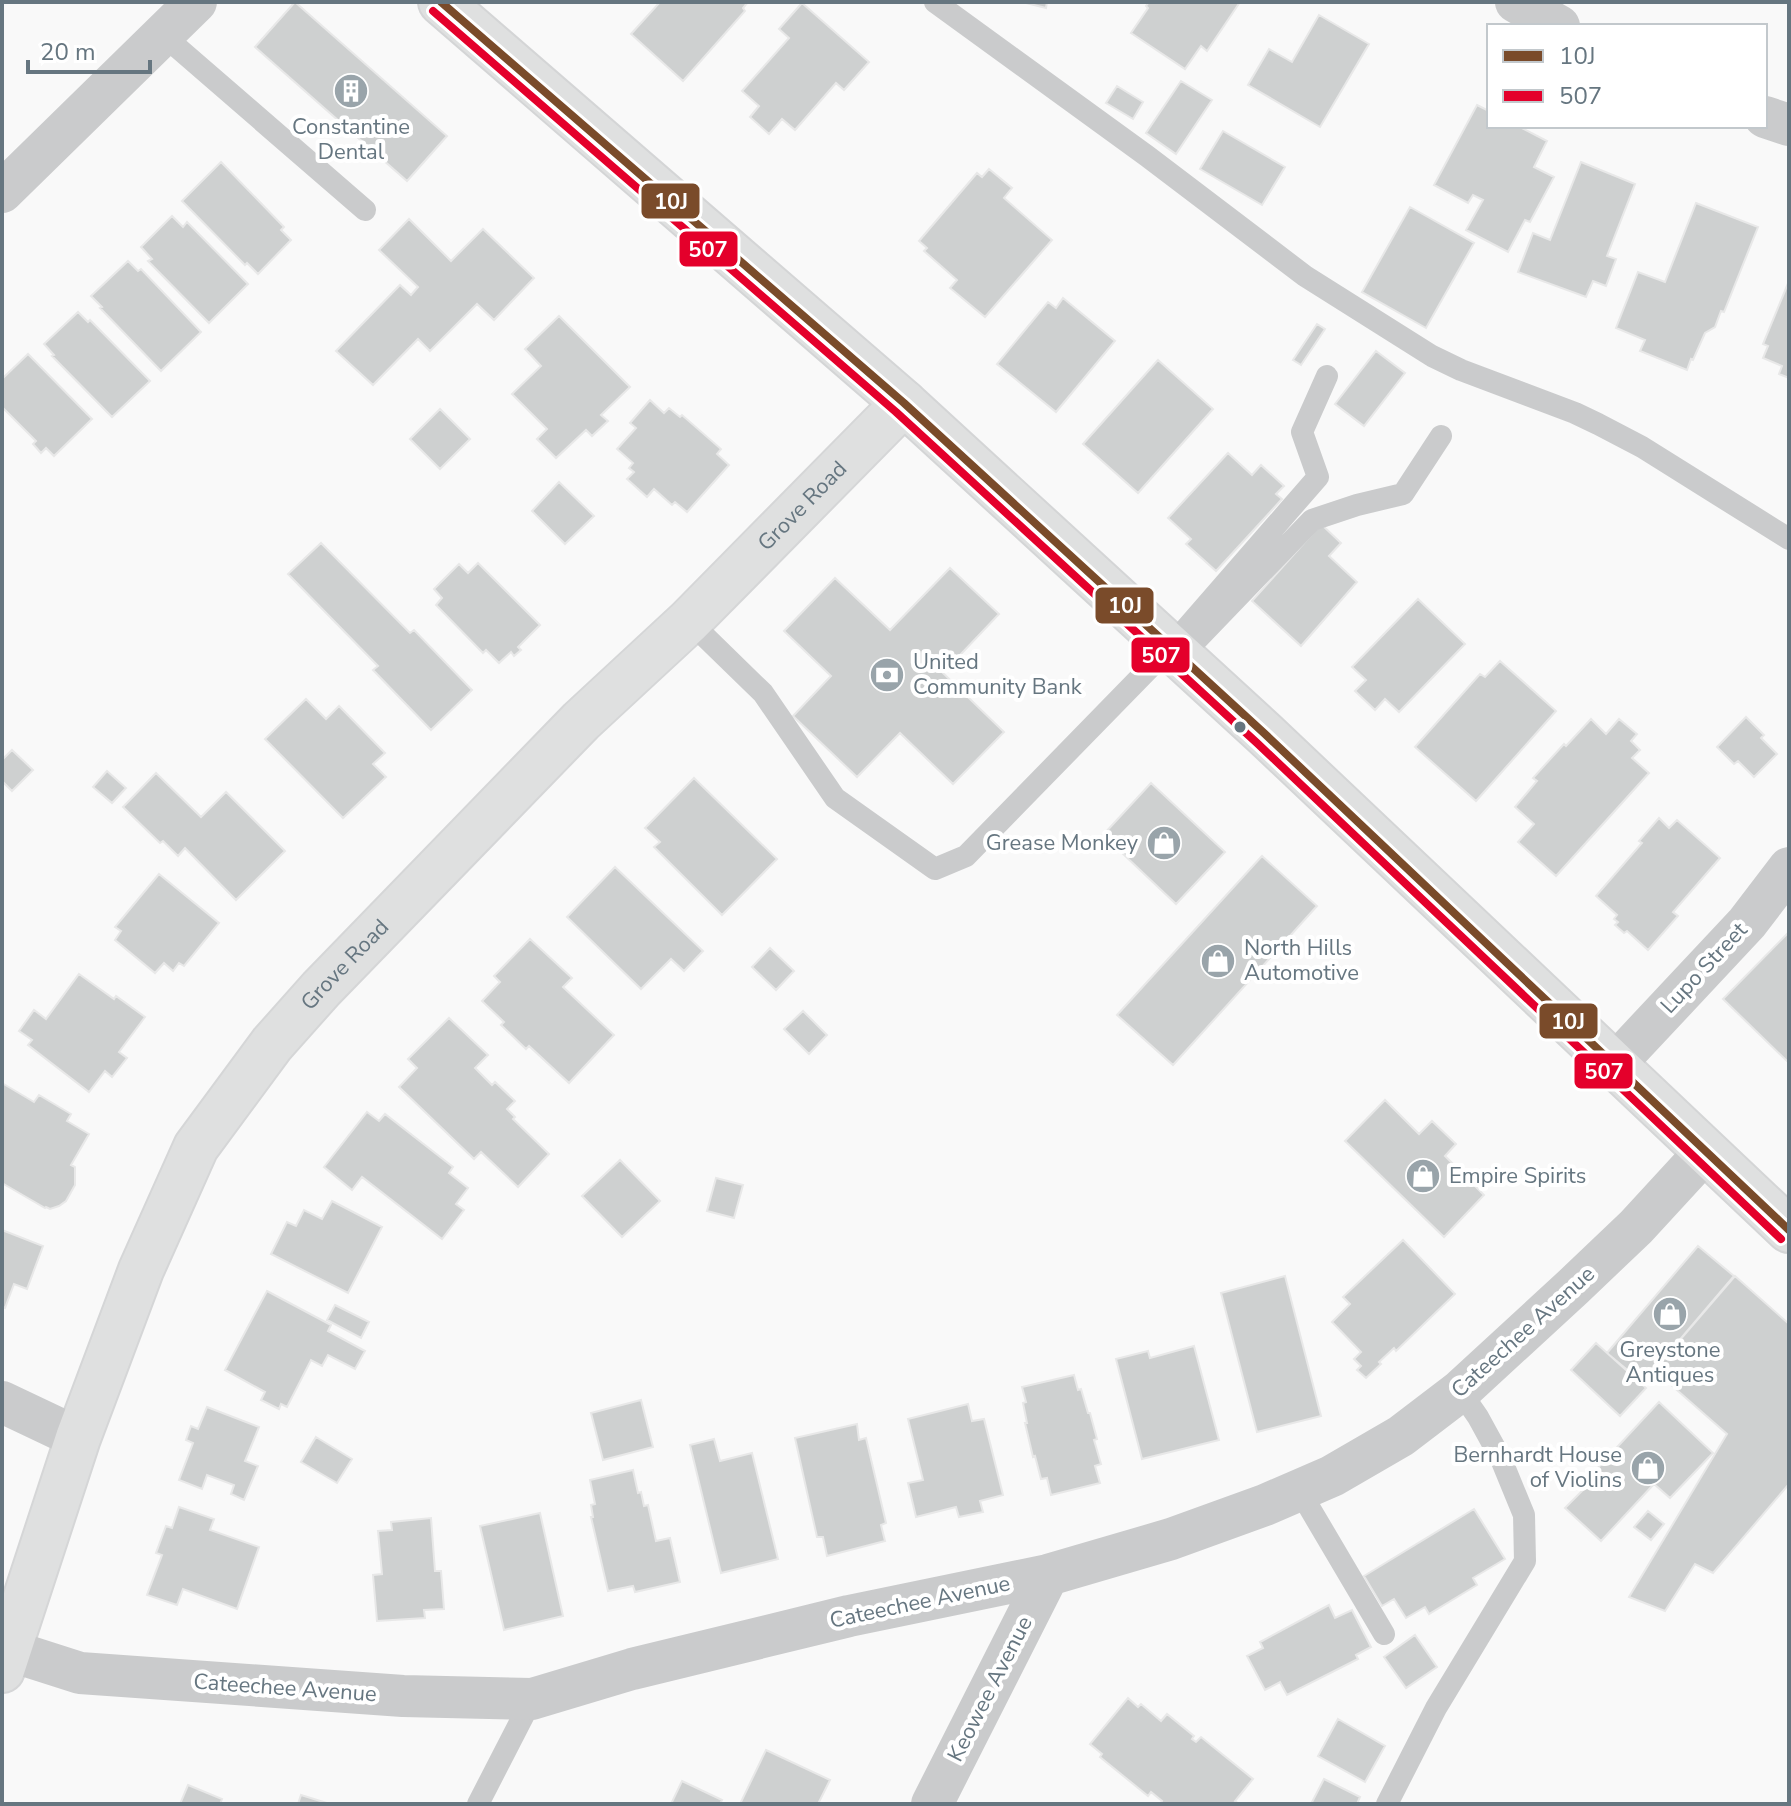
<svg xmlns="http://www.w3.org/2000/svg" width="1791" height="1806" font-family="'Nunito Sans',sans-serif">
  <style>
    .building { fill: #ced0d0; stroke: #e8e8e8; stroke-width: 2 }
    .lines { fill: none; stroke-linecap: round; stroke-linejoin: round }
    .secondary-casing { stroke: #d5d6d7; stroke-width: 48 }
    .primary-casing { stroke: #d4d5d6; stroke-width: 48 }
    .lane { stroke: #cacbcc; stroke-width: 22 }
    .street { stroke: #cacbcc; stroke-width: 42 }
    .secondary { stroke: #dfe0e0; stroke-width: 44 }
    .primary { stroke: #dfe0e0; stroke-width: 44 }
    .bus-1-casing { stroke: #fff; stroke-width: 14 }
    .bus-2-casing { stroke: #fff; stroke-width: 14 }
    .bus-1 { stroke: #7a4b2a; stroke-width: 8 }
    .bus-2 { stroke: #e4002b; stroke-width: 8 }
    .bus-dot { fill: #667680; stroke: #fff; stroke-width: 3 }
    .labels { text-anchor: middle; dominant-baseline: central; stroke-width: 8; stroke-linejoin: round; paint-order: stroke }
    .poi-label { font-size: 22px; fill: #667680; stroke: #fff; text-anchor: start }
    .street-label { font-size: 22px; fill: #667680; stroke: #fff }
    .line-badge { stroke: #fff; stroke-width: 3 }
    .badge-label { font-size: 22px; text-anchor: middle; font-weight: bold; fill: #fff }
  </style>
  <rect width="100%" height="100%" fill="#f9f9f9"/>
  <path class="building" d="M295,2L447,136L407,181L255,47Z
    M660,2H748L743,8L745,11L683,81L631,34Z
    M1022,2H1047L1046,8Z
    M1149,2H1240L1207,51L1201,46L1185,69L1131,33L1148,8L1146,6Z
    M802,3L869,62L844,90L836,83L795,130L782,119L769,134L750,117L759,106L742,91L789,38L779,29Z
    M1319,15L1369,44L1320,127L1248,85L1269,49L1292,62Z
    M1181,81L1212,100L1176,154L1146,133Z
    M1117,86L1143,102L1133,119L1106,103Z
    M1477,105L1489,111V126H1518L1547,141L1534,167L1554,177L1530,222L1525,220L1508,252L1466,230L1483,200L1473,195L1468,203L1434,185Z
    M1223,131L1285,167L1262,205L1200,169Z
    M221,162L284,227L281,230L291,240L258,274L247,263L245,265L182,201Z
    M1581,162L1635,184L1607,256L1616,259L1606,286L1593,281L1586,297L1518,272L1533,233L1550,240Z
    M989,169L1012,188L1004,198L1052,240L985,317L950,288L957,280L924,251L927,248L919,241L977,173L982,177Z
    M1696,203L1758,227L1724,312L1721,311L1715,327L1705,333L1693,360L1691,359L1687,370L1640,351L1645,340L1616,328L1638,272L1665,282Z
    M1410,207L1474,243L1426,328L1362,292Z
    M172,216L183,227L187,222L248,284L209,323L148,261L152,259L141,247Z
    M409,219L451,261L483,229L534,278L494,320L477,304L430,351L418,339L373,385L336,351L400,285L411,295L418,287L379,250Z
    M128,261L138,271L141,269L201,332L161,371L100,308L102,307L91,296Z
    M1789,281V378L1779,374L1782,366L1763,358L1768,346L1763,344Z
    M1063,298L1115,341L1056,412L997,364L1048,302L1056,308Z
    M78,312L88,322L90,320L150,381L112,417L52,356L54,355L44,344Z
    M559,316L630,387L601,415L608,421L592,436L586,430L556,458L537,439L547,429L512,394L541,366L525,349Z
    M1317,324L1325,329L1301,365L1293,360Z
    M1376,351L1405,373L1364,426L1335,404Z
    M28,354L92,419L54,456L46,448L41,453L33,444L36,441L2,407V379Z
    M1158,360L1213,409L1138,493L1083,444Z
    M650,400L664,413L669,408L680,417L682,415L721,449L717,454L729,465L687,512L675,502L672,505L654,489L647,497L627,479L634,472L629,468L633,463L617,449L636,428L630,423Z
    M440,409L470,439L440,469L410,439Z
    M1228,453L1252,475L1261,465L1284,486L1276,494L1282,499L1216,571L1186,544L1191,539L1168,518Z
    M559,482L594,516L565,544L532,511Z
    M1321,524L1341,543L1329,556L1357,582L1301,646L1252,601Z
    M321,543L410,633L414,630L472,690L431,730L373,670L378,666L288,574Z
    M478,563L540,625L518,647L521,650L514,656L511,652L499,663L486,650L483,653L436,605L442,598L434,589L459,564L468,573Z
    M950,568L999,614L943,673L1004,732L953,784L900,733L857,777L793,716L831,676L784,631L835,578L890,630Z
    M1418,599L1465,644L1399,712L1385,699L1375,710L1355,691L1366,680L1352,667Z
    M1500,661L1556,711L1476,801L1415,747L1480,674L1485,677Z
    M306,699L326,719L339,706L385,753L373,764L386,777L343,818L265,739Z
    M1746,717L1764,735L1761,738L1777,754L1754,777L1738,761L1734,764L1717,747Z
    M1591,719L1606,734L1619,719L1637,734L1631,741L1640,750L1632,758L1649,773L1556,876L1518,842L1534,824L1515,807L1537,781L1533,778L1564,744L1566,746Z
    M12,750L33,770L12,791L2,781V760Z
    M107,771L126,788L112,803L93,787Z
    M156,773L201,817L226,792L285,851L236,900L185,848L178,856L163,841L160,843L123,807Z
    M694,778L777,859L722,915L654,847L660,842L645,828Z
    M1151,783L1225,852L1176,904L1103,835Z
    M1659,818L1669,828L1677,820L1720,858L1673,912L1678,916L1648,950L1627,931L1624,933L1615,925L1618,922L1614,919L1617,915L1596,896L1642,843L1639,841Z
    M1262,856L1317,906L1173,1065L1117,1015Z
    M615,867L703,951L684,971L671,959L641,989L567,917Z
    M159,874L219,923L184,966L179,963L173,971L164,963L155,973L115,940L121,931L115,927Z
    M1789,932V1063L1723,999Z
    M530,939L572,978L563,987L614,1035L569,1083L529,1046L526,1049L501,1025L504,1022L482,1001L500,982L494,976Z
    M770,948L794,971L776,990L752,967Z
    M79,974L114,999L116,996L145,1017L119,1052L127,1058L112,1077L105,1071L89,1092L28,1045L32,1040L19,1031L34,1010L46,1019Z
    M803,1011L827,1035L809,1054L784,1029Z
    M449,1018L488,1055L475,1068L492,1085L495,1082L515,1101L507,1109L515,1117L513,1119L549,1154L518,1187L481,1152L474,1159L399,1087L417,1068L408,1059Z
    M2,1083L34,1102L39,1095L71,1114L67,1121L89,1134L71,1165L75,1167V1185L66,1201L59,1206L50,1209L46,1207L45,1208L2,1183Z
    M1385,1100L1419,1134L1432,1121L1456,1144L1445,1156L1484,1195L1444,1237L1345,1141Z
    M367,1112L379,1121L385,1114L453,1167L449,1173L468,1188L456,1204L464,1210L442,1239L362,1177L352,1190L324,1167Z
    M620,1160L660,1201L622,1237L582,1196Z
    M716,1178L743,1185L734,1218L707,1211Z
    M332,1201L382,1227L348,1293L271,1254L287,1222L296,1226L304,1210L322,1219Z
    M2,1230L43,1246L27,1289L14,1284L5,1308L2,1307Z
    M1403,1240L1455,1294L1396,1351L1394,1348L1379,1362L1381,1364L1366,1378L1357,1370L1361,1366L1354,1359L1361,1352L1332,1322L1350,1304L1343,1297Z
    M1698,1246L1734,1276L1643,1383L1607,1353Z
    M1285,1276L1321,1416L1257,1432L1221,1293Z
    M1735,1276L1789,1324V1484L1713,1573L1695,1564L1665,1611L1629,1597L1727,1434L1654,1370Z
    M267,1291L331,1325L328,1331L365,1351L355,1369L328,1355L322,1366L311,1360L287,1407L281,1404L279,1409L261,1400L265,1392L225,1370Z
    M335,1305L369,1322L361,1338L327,1320Z
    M1596,1343L1646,1388L1620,1416L1571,1370Z
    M1194,1346L1219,1440L1142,1459L1116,1359L1148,1351L1150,1358Z
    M1074,1375L1078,1390L1081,1389L1088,1413H1090L1097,1439L1094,1440L1101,1464L1095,1466L1100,1483L1051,1495L1047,1478L1041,1479L1035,1456L1033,1457L1025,1423H1027L1023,1403L1026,1402L1022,1387Z
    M641,1400L653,1447L603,1460L591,1413Z
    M1659,1402L1713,1453L1670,1498L1654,1484L1601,1541L1565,1508L1583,1490L1580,1487Z
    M968,1404L972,1421L984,1419L1003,1495L980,1501L983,1512L959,1517L956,1507L916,1517L908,1483L923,1480L908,1419Z
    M207,1407L259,1427L245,1461L258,1466L244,1500L231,1494L234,1485L207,1475L202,1489L179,1480L193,1443L186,1440L191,1426L198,1429Z
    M857,1424L859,1440L866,1438L886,1523L881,1525L885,1541L827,1556L823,1537H817L795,1438Z
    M316,1437L352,1459L337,1483L301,1462Z
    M714,1439L720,1461L752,1453L778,1559L721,1573L690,1445Z
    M633,1470L638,1493L641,1492L644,1506L648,1505L656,1541L670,1538L680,1582L635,1592L633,1586L608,1591L591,1517H593L591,1505L595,1504L590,1480Z
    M179,1507L214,1519L210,1530L259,1547L237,1609L183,1589L177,1605L147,1595L162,1555L156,1553L166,1526L172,1528Z
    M1474,1509L1505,1559L1473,1578L1477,1585L1429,1614L1425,1607L1406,1618L1394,1599L1382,1606L1364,1576Z
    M1648,1511L1664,1524L1651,1540L1634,1527Z
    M540,1513L563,1616L504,1630L480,1526Z
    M431,1518L435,1571H441L444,1609L424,1610L425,1618L377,1621L373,1575L382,1574L378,1531L392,1530L391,1522Z
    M1329,1605L1335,1618L1352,1610L1371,1647L1356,1655L1358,1659L1287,1695L1280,1682L1265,1690L1247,1656L1263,1648L1260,1642Z
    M1415,1635L1437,1667L1406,1688L1384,1657Z
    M1128,1698L1138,1707L1141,1704L1161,1721L1167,1714L1194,1736L1192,1739L1196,1742L1201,1737L1253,1779L1235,1801L1239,1804H1160L1162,1801L1151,1792L1148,1796L1100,1757L1102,1754L1090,1744Z
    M1338,1719L1385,1746L1365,1782L1318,1756Z
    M766,1750L830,1780L818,1804H740Z
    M1324,1779L1360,1797L1357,1804H1311Z
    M682,1781L722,1800L720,1804H671Z
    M188,1785L222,1799L220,1804H180Z
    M301,1795L330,1804H298Z"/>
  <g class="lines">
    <g class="secondary-casing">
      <g id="secondary">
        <path id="s1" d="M2,1670L78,1438L141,1270L196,1147L272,1044L321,989L581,721L689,621L904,403"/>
      </g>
    </g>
    <g class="primary-casing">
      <path id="primary" d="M441,2L904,403L1265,734L1789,1230"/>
    </g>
    <path class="lane" d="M935,2L1147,156L1305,276L1432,356L1461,370L1575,413L1598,424L1642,447L1789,539
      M163,35L365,210
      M689,621L763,693L835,798L935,869L966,856L1170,647L1318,477L1302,432L1327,376
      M1180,657L1312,520L1357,505L1403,494L1441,436
      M1299,1490L1384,1634
      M478,1804L532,1699
      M1387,1804L1436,1708L1525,1561L1524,1515L1501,1459L1478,1417L1460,1391"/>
    <path class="street" d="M1516,2L1559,26
      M1765,117L1789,125
      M2,192L196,2
      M1615,1064L1747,923L1789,868
      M2,1402L78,1438
      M2,1648L80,1673L403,1696L532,1699L632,1669L849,1616L1048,1575L1171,1539L1265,1505L1332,1476L1401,1436L1460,1391L1573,1287L1636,1227L1705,1152
      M932,1804L1048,1575"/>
    <use href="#secondary" class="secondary"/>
    <use href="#primary" class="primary"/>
    <g class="bus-1-casing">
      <path id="bus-1" d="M441,2L904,403L1265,734L1789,1230"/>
    </g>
    <g class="bus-2-casing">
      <path id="bus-2" d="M433,11L896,412L1257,743L1781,1239"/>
    </g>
    <use href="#bus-1" class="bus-1"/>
    <use href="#bus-2" class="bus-2"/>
  </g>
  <defs>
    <g id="building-disc" transform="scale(1.8)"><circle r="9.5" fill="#99a4aa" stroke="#fff"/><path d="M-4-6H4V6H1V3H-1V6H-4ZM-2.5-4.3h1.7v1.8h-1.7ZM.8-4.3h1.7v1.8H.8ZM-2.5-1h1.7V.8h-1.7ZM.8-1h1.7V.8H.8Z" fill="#fff"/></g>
    <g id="bank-disc" transform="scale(1.8)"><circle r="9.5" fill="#99a4aa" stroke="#fff"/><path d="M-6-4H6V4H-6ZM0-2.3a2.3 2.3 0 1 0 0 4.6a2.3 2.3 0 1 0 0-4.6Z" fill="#fff"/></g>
    <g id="shop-disc" transform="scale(1.8)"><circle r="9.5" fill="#99a4aa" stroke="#fff"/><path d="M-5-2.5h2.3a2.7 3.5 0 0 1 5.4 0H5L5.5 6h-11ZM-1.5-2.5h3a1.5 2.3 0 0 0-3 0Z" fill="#fff"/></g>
  </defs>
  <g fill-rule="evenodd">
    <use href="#building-disc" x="351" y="91"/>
    <use href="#bank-disc" x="887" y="675"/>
    <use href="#shop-disc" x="1164" y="843"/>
    <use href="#shop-disc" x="1218" y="961"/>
    <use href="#shop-disc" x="1423" y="1176"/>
    <use href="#shop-disc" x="1670" y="1314"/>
    <use href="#shop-disc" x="1648" y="1468"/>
  </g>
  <circle class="bus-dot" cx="1240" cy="727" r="7"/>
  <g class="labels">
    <g class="poi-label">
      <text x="351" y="127" text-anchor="middle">Constantine<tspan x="351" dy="25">Dental</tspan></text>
      <text x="913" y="662">United<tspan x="913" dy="25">Community Bank</tspan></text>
      <text x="1138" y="843" text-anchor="end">Grease Monkey</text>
      <text x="1244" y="948">North Hills<tspan x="1244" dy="25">Automotive</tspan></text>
      <text x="1449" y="1176">Empire Spirits</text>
      <text x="1670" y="1350" text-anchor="middle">Greystone<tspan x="1670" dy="25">Antiques</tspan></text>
      <text x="1622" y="1455" text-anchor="end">Bernhardt House<tspan x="1622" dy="25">of Violins</tspan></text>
    </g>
    <g class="street-label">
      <text stroke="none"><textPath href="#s1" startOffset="1442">Grove Road</textPath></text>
      <text stroke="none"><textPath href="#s1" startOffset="794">Grove Road</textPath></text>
      <text transform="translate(1704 968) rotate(-47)">Lupo Street</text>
      <text transform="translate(1523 1332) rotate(-42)">Cateechee Avenue</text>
      <text transform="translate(920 1602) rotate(-12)">Cateechee Avenue</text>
      <text transform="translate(285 1688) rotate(4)">Cateechee Avenue</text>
      <text transform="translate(990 1689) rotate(-63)">Keowee Avenue</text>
    </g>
  </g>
  <g class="line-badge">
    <rect x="640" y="182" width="61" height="38" rx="8" fill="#7a4b2a"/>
    <rect x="678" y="230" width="61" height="38" rx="8" fill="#e4002b"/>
    <rect x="1094" y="586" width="61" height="39" rx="8" fill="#7a4b2a"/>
    <rect x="1130" y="636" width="61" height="38" rx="8" fill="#e4002b"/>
    <rect x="1538" y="1002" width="61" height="38" rx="8" fill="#7a4b2a"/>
    <rect x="1573" y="1052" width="61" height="38" rx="8" fill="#e4002b"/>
  </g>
  <g class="badge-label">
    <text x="671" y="209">10J</text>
    <text x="708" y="257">507</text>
    <text x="1125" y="613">10J</text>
    <text x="1161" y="663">507</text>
    <text x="1568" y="1029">10J</text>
    <text x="1604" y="1079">507</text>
  </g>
  <rect width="1791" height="1806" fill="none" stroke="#667680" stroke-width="8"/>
  <rect x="1487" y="24" width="280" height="104" fill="#ffffff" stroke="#c2c8cc" stroke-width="2"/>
  <rect x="1503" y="50" width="40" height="12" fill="#7a4b2a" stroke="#c2c8cc" stroke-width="2"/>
  <text x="1559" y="64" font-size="24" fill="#667680">10J</text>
  <rect x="1503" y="90" width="40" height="12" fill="#e4002b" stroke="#c2c8cc" stroke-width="2"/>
  <text x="1559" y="104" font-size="24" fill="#667680">507</text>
  <path d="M28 60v12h122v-12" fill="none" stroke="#667680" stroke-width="4"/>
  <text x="40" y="60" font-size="24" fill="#667680" stroke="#ffffff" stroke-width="6" paint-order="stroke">20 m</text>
</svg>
